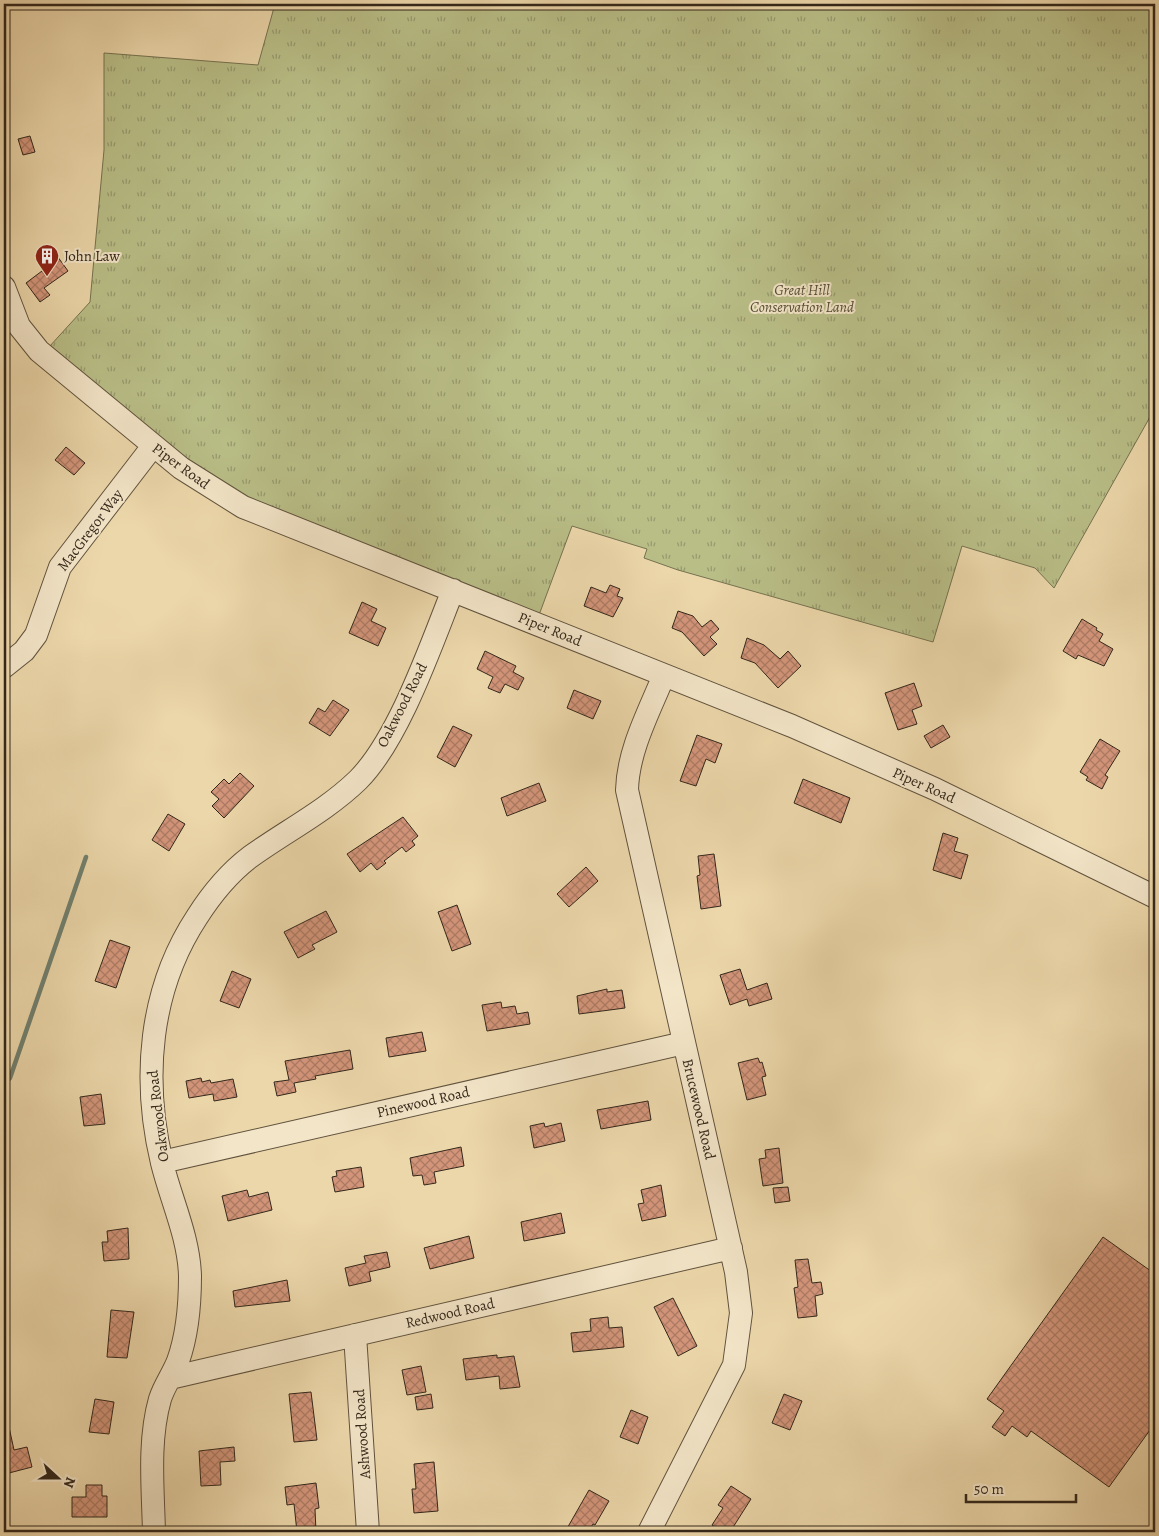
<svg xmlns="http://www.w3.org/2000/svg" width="1159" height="1536" font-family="Alegreya,serif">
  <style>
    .park { fill: url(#park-tufts); stroke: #767250 }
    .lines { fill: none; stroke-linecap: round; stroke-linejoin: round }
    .stream { stroke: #707f6e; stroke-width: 4.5 }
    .building { fill: url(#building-cross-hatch); stroke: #33271a }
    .minor-casing { stroke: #61533e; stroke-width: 24 }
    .minor { stroke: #f3e5c8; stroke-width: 22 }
    .labels { text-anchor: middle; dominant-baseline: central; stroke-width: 4; stroke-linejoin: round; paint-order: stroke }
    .poi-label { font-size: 15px; fill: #33271a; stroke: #f3e5c8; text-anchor: start }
    .park-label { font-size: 15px; font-style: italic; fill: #544d35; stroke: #f3e5c8 }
    .street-label { font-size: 15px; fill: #33271a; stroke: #f3e5c8 }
  </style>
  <defs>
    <pattern id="park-tufts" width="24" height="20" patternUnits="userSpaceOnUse" patternTransform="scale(1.25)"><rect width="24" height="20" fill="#b9be87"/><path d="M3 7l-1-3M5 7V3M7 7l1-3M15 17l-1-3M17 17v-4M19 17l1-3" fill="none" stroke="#979a6e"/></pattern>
    <pattern id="building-cross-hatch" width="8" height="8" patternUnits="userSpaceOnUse" patternTransform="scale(1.25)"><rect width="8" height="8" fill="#d3957a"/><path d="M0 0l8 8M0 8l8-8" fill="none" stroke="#ac7a63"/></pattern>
  </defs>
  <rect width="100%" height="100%" fill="#ecd7aa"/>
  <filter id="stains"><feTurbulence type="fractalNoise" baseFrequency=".004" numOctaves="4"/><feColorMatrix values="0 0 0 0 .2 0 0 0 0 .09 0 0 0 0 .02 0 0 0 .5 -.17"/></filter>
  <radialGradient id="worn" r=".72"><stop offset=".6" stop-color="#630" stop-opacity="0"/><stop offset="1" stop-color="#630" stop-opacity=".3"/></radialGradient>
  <path class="park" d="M275,4H1155V408L1054,588L1035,568L962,546L933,642L678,570L644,558L647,549L572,526L539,615L242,497L185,464L49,347L90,302L104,150V53L258,65Z"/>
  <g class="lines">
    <path class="stream" d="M4,1084L10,1078L86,857"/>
  </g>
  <path class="building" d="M30,136L35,152L23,155L18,139Z
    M52,249L68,271L44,288L50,295L40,302L26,283L50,265L43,256Z
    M66,447L85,463L74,475L55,460Z
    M610,585L620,589L617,596L623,598L613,617L584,606L591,587L606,593Z
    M362,602L377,609L371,621L386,628L378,646L349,633Z
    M678,611L693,616L702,627L711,620L719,629L710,637L717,644L704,656L682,632L672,628Z
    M1082,619L1097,628L1096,630L1103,634L1099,641L1113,649L1104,666L1078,655L1076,659L1063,651Z
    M747,638L764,645L780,659L788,651L801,666L778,688L755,663L741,658Z
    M485,651L516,666L513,672L524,678L518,690L505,684L500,693L488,688L493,677L477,669Z
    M914,683L922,706L912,710L917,724L898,730L885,693Z
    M574,690L601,701L593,719L567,708Z
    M333,700L349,710L330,736L309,723L318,708L325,712Z
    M943,725L950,737L931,748L924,736Z
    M453,726L472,735L455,767L437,757Z
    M697,735L722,744L715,763L706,759L696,786L680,781Z
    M1100,739L1120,751L1105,775L1108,777L1102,789L1086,780L1088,777L1080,772Z
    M240,773L254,786L224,818L212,806L219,799L211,792L224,779L229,784Z
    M803,779L850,798L841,823L794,803Z
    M539,783L546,801L507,816L501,798Z
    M168,814L185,824L169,851L152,840Z
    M403,817L418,836L412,841L415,845L406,852L402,847L384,861L386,863L377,870L371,863L360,872L347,854Z
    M943,833L958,838L954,851L968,855L961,879L933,870Z
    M714,854L721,906L701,909L697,876L700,875L698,856Z
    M586,867L598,881L569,907L557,894Z
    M457,905L471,944L452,951L438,912Z
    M326,911L337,932L312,945L315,949L298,958L284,932Z
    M110,940L130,947L116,988L95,981Z
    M740,969L747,990L767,983L772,999L749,1006L747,999L730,1005L720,975Z
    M232,971L251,979L239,1008L220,1001Z
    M607,989V992L622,990L625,1008L579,1014L577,996Z
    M501,1002L502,1008L515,1006L517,1014L528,1012L530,1024L487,1031L482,1005Z
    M422,1032L426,1051L389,1057L386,1038Z
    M350,1050L353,1069L315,1076L316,1079L294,1083L296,1092L277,1096L274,1082L289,1080L285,1061Z
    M758,1058L760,1063L762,1062L766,1076L762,1077L766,1095L747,1100L738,1063Z
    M201,1078L202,1082L210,1080L211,1083L233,1079L237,1097L214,1101L213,1094L189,1098L186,1081Z
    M101,1094L105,1124L84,1126L80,1097Z
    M648,1101L651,1120L601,1129L597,1110Z
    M544,1123L545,1127L561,1123L565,1141L534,1148L530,1126Z
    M461,1147L464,1166L434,1172L436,1183L424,1185L422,1175L413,1176L410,1158Z
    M779,1148L783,1183L763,1186L759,1159L766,1158L765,1150Z
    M361,1167L364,1187L335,1192L332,1177L337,1176L336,1171Z
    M661,1185L666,1216L642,1221L638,1204L644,1203L641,1190Z
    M788,1187L790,1201L775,1203L773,1188Z
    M247,1190L249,1197L268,1192L272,1210L228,1221L222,1196Z
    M561,1213L565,1233L524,1241L521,1222Z
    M128,1228L129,1259L104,1261L102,1242H108L107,1231Z
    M469,1236L474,1258L430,1269L424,1248Z
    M1103,1237L1155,1274V1423L1109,1487L1031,1431L1027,1437L1012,1426L1005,1436L992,1427L1004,1411L987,1399Z
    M387,1252L390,1267L369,1272L371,1281L349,1286L345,1268L366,1263L364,1256Z
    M808,1259L812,1283L821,1282L823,1294L815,1296L817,1316L798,1318L794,1288L798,1287L795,1260Z
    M287,1280L290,1301L235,1307L233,1291Z
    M673,1298L697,1346L678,1356L654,1307Z
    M111,1310L134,1312L127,1358L107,1357Z
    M608,1317L609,1328L622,1327L624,1347L573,1352L571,1333L591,1331L590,1319Z
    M497,1355V1358L514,1356L520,1387L500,1389L499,1376L466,1380L463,1359Z
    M421,1366L426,1392L407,1395L402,1370Z
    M311,1392L317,1440L294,1442L289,1394Z
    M431,1394L433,1408L417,1410L415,1397Z
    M784,1394L802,1401L790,1430L772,1423Z
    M95,1399L114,1402L109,1434L89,1432Z
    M631,1410L648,1417L638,1444L620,1437Z
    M9,1427L14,1450L27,1447L32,1467L9,1473L8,1469L4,1470V1428Z
    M234,1447L235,1461L220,1462L221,1485L201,1486L199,1451Z
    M434,1462L438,1511L414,1513L412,1489H416L414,1464Z
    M316,1483L319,1508L315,1509L316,1532H297L294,1504L287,1505L285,1487Z
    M86,1485H102V1496H107V1517H72V1497H86Z
    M731,1486L751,1499L730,1532H723L712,1525L723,1508L718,1505Z
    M589,1490L609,1501L595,1525L593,1524L588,1532H565Z"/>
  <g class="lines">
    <g class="minor-casing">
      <path id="minor" d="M4,287L19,326L39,351L181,468L243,507L792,726L935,789L1155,897
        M4,667L24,651L36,635L60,567L153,446
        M162,1162L684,1043
        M355,1335L368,1532
        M170,1378L731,1248
        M154,1532C153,1489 148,1441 160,1399C164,1386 173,1374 178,1361C187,1336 190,1303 190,1276C189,1237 171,1200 162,1163C142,1079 149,990 197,917C211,895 229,873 250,857C286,831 326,811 358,780C399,739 431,645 453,590
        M649,1532L734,1365L741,1313L736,1272L627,790C628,750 649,712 664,675"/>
    </g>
    <use href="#minor" class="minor"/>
  </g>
  <defs>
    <g id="building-pin" transform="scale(1.25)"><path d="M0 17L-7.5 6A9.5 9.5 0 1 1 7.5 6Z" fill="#8f2418" stroke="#f3e5c8"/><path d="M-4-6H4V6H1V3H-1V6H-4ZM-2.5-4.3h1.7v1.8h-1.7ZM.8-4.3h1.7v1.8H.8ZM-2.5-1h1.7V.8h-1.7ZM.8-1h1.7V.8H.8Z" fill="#fff"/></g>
  </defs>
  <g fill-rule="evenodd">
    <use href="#building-pin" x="47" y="256"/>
  </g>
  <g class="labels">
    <g class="poi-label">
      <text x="64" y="256">John Law</text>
    </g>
    <g class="park-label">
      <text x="802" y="290">Great Hill<tspan x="802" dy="17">Conservation Land</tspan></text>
    </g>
    <g class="street-label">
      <text transform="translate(181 466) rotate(36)">Piper Road</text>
      <text transform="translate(90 530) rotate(-53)">MacGregor Way</text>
      <text transform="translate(550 629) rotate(22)">Piper Road</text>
      <text transform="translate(402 705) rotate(-63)">Oakwood Road</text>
      <text transform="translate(924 785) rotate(24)">Piper Road</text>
      <text transform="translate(423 1102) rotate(-13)">Pinewood Road</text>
      <text transform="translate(699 1109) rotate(77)">Brucewood Road</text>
      <text transform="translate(158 1116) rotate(-97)">Oakwood Road</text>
      <text transform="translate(450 1313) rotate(-13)">Redwood Road</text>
      <text transform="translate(362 1434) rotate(-94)">Ashwood Road</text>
    </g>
  </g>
  <rect width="1159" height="1536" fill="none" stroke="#ecd7aa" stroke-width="20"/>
  <rect x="5" y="5" width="1149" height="1526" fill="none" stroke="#33271a" stroke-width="2.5"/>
  <rect x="10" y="10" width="1139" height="1516" fill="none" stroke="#33271a"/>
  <g transform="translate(58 1478) rotate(111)" stroke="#f3e5c8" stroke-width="4" paint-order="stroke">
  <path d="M0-4L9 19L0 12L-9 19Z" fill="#33271a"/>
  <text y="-8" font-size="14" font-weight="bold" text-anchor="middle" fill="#33271a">N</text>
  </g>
  <path d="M966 1494v8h110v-8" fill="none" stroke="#33271a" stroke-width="2.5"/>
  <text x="974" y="1494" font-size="15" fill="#33271a" stroke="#f3e5c8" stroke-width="4" paint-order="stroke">50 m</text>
  <rect width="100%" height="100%" filter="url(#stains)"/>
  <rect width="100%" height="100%" fill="url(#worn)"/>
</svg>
